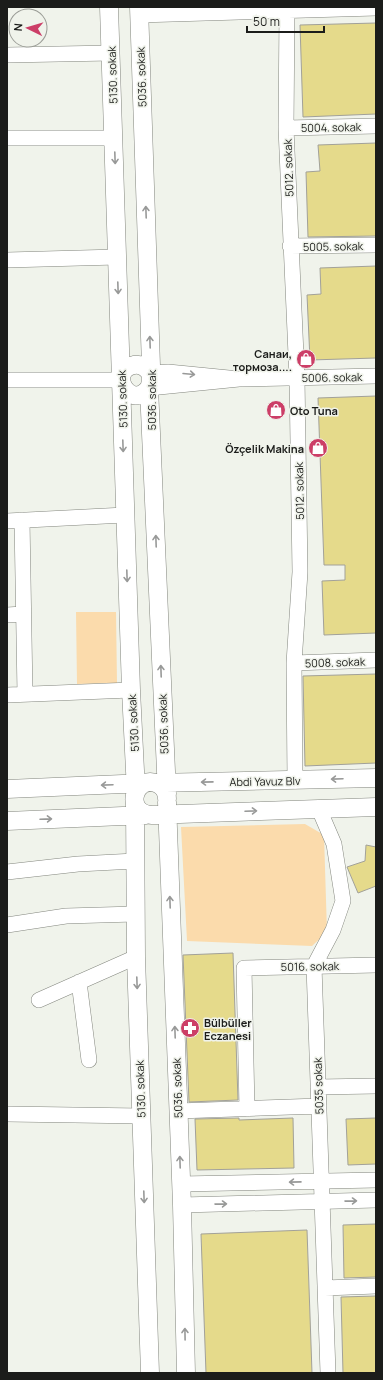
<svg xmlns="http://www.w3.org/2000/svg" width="383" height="1380" font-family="Manrope,sans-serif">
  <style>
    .green { fill: #fbdbac }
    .building { fill: #e5da8b; stroke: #a2a199 }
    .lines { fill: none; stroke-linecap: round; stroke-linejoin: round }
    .minor-casing { stroke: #83867e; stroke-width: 16 }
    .major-casing { stroke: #83867e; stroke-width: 19 }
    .minor { stroke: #fff; stroke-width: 15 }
    .major { stroke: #fff; stroke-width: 18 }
    .oneway { stroke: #989998 }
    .labels { text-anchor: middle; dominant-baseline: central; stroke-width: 3; stroke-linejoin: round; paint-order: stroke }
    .street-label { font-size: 11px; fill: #1b1c1a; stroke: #f0f3eb }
    .poi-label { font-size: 11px; font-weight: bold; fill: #1b1c1a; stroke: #f0f3eb; text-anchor: end }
  </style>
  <rect width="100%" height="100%" fill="#f0f3eb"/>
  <path class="green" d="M76,612H116L117,683L77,684Z
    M305,824L324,835L327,932L312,946L187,941L181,827Z"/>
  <path class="building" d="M376,23V114L303,117L300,25Z
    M376,143V236L308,237L306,172L320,171L318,145Z
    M376,266V358L310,360L307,295L321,294L320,268Z
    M376,396V633L324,635L322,581L345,580V565H324L318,398Z
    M376,674V763L305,766L303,676Z
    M366,845L376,847V886L358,893L347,867L365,861Z
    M233,953L238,1100L189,1102L183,955Z
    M239,1118V1120L293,1118L294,1168L197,1170L195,1119Z
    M376,1118V1164L348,1165L346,1119Z
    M376,1224V1277L344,1278L343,1225Z
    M307,1230L312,1373H206L201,1234Z
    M376,1296V1373H343L341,1297Z"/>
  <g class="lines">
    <g class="minor-casing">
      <path id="minor" d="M283,7L287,10L286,128L297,378L300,572L294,663L295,781
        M139,15L376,8
        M7,55L111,53
        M286,128L376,126
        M7,138H114
        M290,246L376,245
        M7,260L117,257
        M239,379L376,376
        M7,380H121
        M149,388L239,379L168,372L150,373
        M22,520L25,694
        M7,521L125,515
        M7,615L23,614
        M294,663L376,660
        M7,695L131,690
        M319,809L334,844L343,901L333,930L314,966L328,1373
        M7,872L78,864L135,861
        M7,925L66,916L135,914
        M79,982L89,1060
        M39,1000L136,957
        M318,1087L376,1086
        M247,1109L244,968L376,965
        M178,1111L319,1106
        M7,1114L141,1116
        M181,1184L376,1180
        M182,1205L376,1200
        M325,1288L376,1286"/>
    </g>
    <g class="major-casing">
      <path id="major" d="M109,7L131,690L136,791
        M139,7L151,366C150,374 153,380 149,388L167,794
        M149,388C130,412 106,371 134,365C141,364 146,367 150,373
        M155,783L376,778
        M7,789L146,783
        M167,799C167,792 164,787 158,784C135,773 122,813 152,815L376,807
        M167,802L182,1205L186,1373
        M135,804L136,957L150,1373
        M7,821L146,815"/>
    </g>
    <use href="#minor" class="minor"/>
    <use href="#major" class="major"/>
  </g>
  <defs><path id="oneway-shaft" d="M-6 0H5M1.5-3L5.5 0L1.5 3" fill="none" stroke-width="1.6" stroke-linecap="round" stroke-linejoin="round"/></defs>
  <g class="oneway">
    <use href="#oneway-shaft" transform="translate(115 158) rotate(88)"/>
    <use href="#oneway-shaft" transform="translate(146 212) rotate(-92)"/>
    <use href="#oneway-shaft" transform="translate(118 288) rotate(88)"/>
    <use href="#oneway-shaft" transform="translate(150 342) rotate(-92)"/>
    <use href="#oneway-shaft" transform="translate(189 374) rotate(5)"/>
    <use href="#oneway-shaft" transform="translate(123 446) rotate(88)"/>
    <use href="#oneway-shaft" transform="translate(156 541) rotate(-92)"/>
    <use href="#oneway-shaft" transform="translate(127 576) rotate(88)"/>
    <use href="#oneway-shaft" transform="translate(161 671) rotate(-92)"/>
    <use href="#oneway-shaft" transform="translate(337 779) rotate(178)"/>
    <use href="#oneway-shaft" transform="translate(207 782) rotate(179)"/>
    <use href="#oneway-shaft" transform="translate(107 785) rotate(178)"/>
    <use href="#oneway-shaft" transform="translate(251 811) rotate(-2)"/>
    <use href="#oneway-shaft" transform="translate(46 819) rotate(-2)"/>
    <use href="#oneway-shaft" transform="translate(170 902) rotate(-92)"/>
    <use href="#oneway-shaft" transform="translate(137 983) rotate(88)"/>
    <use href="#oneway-shaft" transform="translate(175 1032) rotate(-92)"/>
    <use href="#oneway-shaft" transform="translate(180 1162) rotate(-92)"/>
    <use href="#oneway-shaft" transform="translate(295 1182) rotate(179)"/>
    <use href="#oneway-shaft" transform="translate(144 1197) rotate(88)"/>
    <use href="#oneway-shaft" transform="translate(351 1201) rotate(-1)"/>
    <use href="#oneway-shaft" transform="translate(221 1204) rotate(-1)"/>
    <use href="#oneway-shaft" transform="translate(185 1334) rotate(-91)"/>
  </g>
  <defs>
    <g id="shop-disc" transform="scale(1)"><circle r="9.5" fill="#cc3e67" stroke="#f0f3eb"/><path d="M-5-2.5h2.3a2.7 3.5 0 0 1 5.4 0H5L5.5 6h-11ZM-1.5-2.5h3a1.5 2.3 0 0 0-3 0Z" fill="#fff"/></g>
    <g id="pharmacy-disc" transform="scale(1)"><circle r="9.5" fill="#cc3e67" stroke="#f0f3eb"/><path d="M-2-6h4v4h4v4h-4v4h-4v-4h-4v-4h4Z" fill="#fff"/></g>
  </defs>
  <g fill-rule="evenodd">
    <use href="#shop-disc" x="306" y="359"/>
    <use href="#shop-disc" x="276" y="410"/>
    <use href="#shop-disc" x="318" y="448"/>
    <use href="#pharmacy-disc" x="190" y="1028"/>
  </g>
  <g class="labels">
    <g class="street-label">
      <text transform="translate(112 75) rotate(-92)">5130. sokak</text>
      <text transform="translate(141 77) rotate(-92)">5036. sokak</text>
      <text transform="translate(331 127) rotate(-1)">5004. sokak</text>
      <text transform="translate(288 168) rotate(-92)">5012. sokak</text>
      <text transform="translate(333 246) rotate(-1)">5005. sokak</text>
      <text transform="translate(332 377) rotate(-1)">5006. sokak</text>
      <text transform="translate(122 399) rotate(-92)">5130. sokak</text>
      <text transform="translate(151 400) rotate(-90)">5036. sokak</text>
      <text transform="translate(299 491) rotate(-91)">5012. sokak</text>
      <text transform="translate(335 662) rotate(-2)">5008. sokak</text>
      <text transform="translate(133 723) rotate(-93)">5130. sokak</text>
      <text transform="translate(163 724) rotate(-92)">5036. sokak</text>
      <text transform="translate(265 781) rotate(-1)">Abdi Yavuz Blv</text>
      <text transform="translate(310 966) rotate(-1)">5016. sokak</text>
      <text transform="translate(318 1086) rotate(-92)">5035 sokak</text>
      <text transform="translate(177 1088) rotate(-92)">5036. sokak</text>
      <text transform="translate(140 1089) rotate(-92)">5130. sokak</text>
    </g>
    <g class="poi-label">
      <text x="292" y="353">Санаи,<tspan x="292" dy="13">тормоза....</tspan></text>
      <text x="290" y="410" text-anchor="start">Oto Tuna</text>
      <text x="304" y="448">Özçelik Makina</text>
      <text x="204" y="1022" text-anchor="start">Bülbüller<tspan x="204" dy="13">Eczanesi</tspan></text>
    </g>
  </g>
  <rect width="383" height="1380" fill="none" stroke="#1b1c1a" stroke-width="16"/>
  <g transform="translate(28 28) rotate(275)"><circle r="19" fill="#f0f3eb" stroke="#9b9d97"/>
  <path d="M0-3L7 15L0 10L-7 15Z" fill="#cc3e67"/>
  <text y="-6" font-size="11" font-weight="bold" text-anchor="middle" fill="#1b1c1a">N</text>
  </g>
  <path d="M247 26v6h77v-6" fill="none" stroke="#1b1c1a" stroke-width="2"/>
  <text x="253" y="26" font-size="12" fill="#1b1c1a" stroke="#f0f3eb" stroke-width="3" paint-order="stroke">50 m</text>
</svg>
